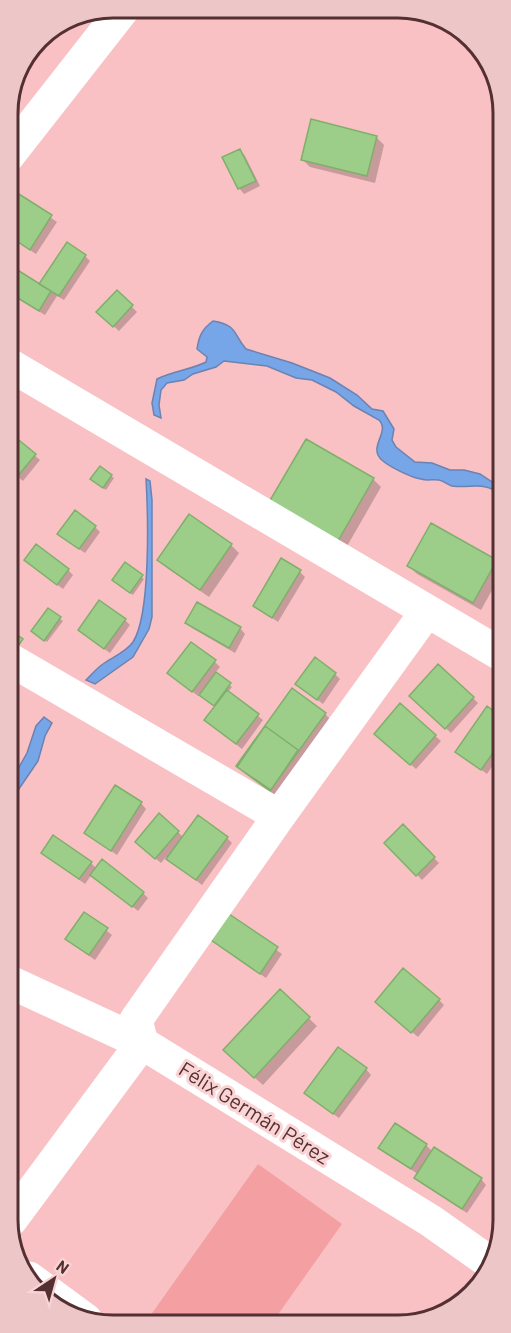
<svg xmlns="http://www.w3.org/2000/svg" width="511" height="1333" font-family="Barlow,sans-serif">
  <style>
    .green { fill: #f4a0a3 }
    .water { fill: #76a5e8; stroke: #6c82b1; stroke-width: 1.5 }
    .shadow { fill: #0003 }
    .building { fill: #9dce89; stroke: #7faf6b; stroke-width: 1.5 }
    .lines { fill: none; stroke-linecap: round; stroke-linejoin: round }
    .minor { stroke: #fff; stroke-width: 33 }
    .labels { text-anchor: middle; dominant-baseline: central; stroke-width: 6; stroke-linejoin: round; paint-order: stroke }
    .street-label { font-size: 21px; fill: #553032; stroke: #fad4d5 }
    .rim { fill: none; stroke: #553032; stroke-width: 3 }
  </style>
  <rect width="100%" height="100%" fill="#f9c1c3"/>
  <path class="green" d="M258,1164L342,1224L272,1323H161L150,1316Z"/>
  <path class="water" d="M213,321C238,325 233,334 246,349L292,363L330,378L357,395L372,409L383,411L394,429L392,440L396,447L415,462L432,463L450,470H464L480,474L501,488V495C483,480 472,489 452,486C448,485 444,481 439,480C433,479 427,481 421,479C412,478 390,467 383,461C366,448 391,432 379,420L354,406L336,392L312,380L296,378L267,366L224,361L216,367L193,374L184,380L167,383L161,390L159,405L161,418L154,415L152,403L157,379C173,371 190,370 206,362L207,357L197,349C199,336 202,329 213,321Z
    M146,479L150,481L152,500V617L149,629L133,657L95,684L86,680C92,674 97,668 103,664C113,657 126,652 133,642C151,614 148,514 146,479Z
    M44,717L52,723L45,736L38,761L10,802V783L27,753L36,726Z"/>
  <path class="shadow" d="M376,137L384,145L375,183L310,167L303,160Z
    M240,150L245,156L260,186L244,194L239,188Z
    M11,191L57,222L36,254L8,236V196Z
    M85,256L90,261L64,300L57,296L45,315L8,293V266L40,285Z
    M117,292L137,312L119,331L98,312Z
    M14,438L40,460L23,481L9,470V445Z
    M100,468L114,478L106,490L94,481Z
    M373,479L381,487L346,548L279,509Z
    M432,525L496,562L501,567V574L481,610L417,574L409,566Z
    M95,527L100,532L85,553L65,539Z
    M231,545L239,553L209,597L167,568L159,560Z
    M125,564L144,579L133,595L116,582Z
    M31,565L68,570L73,575L63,589Z
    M300,572L305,577L278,622L255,606Z
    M48,610L63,621L47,642L35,633Z
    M9,617L19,625L13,634L9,654Z
    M125,620L130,625L110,653L85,635Z
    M187,623L240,628L245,634L235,653L192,628Z
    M215,662L220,667L215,673L232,687L228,692L263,720L242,749L211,725L216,706L199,693L198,696L175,678Z
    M335,674L340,679L323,704L303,689Z
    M411,696L473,698L478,703L451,733Z
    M400,705L441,741L416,769L381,739Z
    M325,714L333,722L278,798L238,766Z
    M502,718V752L487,774L457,752Z
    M141,803L146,809L117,855L86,833Z
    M403,827L439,863L422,880L386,843Z
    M178,832L183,837L227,838L232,843L202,885L166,857L161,863L142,847Z
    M43,853L91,863L97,869L143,893L148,898L138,911L92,874L85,884Z
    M85,914L112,935L95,960L72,944Z
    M229,916L282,954L266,978L218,945Z
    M280,991L317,1026L263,1085L233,1058Z
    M439,1000L444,1005L418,1037L382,1007Z
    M366,1069L371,1075L339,1118L311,1098Z
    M426,1145L433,1152L481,1179L486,1185L467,1213L421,1183L416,1178L418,1174L385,1153Z
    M503,1214V1227L497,1221Z"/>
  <path class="building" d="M311,119L377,136L367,176L301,160Z
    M240,149L256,181L238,189L222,157Z
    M11,189L52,215L30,250L8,235V193Z
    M67,242L86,255L59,296L39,284Z
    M8,264L51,291L39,311L8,292Z
    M117,290L133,305L113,327L96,312Z
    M14,436L36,454L17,477L9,471V443Z
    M306,439L374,478L338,541L269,502Z
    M100,466L112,475L103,488L90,479Z
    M75,510L96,526L79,549L57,534Z
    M189,514L232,544L200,590L157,560Z
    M431,523L497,560L473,603L407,566Z
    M36,544L69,569L57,585L24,560Z
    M281,558L301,570L272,618L253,606Z
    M125,562L143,575L130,593L112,580Z
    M99,600L126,619L104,649L78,630Z
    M197,602L241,627L229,648L185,623Z
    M48,608L61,617L44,641L31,631Z
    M10,630L23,639L11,656L9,654Z
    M191,642L216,660L192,692L167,673Z
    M315,657L336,673L317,700L295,684Z
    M438,664L474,697L445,729L409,696Z
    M216,672L231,683L214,706L199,695Z
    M292,688L326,713L270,791L236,766Z
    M227,690L259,714L236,744L204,720Z
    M400,703L436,735L410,765L374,734Z
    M487,706L502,717V740L481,770L455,752Z
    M265,726L298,750L271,790L237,767Z
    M115,785L142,802L111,851L84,833Z
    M159,813L179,831L155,859L135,842Z
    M198,815L228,837L196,880L166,859Z
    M403,824L435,857L416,876L384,843Z
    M53,835L92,862L79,879L41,853Z
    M102,859L144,892L132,907L90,875Z
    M84,912L108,928L89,955L65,939Z
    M229,914L278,947L260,974L211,940Z
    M403,968L440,999L411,1033L375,1002Z
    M280,989L310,1017L254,1078L223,1050Z
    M338,1047L367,1068L333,1114L304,1093Z
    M395,1123L427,1144L411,1169L378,1148Z
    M434,1147L482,1178L462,1209L414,1178Z"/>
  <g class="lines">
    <path class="minor" d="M8,156L124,8
      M8,364L502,655
      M9,659L279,816
      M10,982L142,1043L431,1221L489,1262
      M11,1220L142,1043L136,1020L279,816L427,611
      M29,1278L86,1320"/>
  </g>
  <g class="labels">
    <g class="street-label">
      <text transform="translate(255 1112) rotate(32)">Félix Germán Pérez</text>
    </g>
  </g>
  <path d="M0 0H511V1333H0ZM113 18H398A95 95 0 0 1 493 113V1220A95 95 0 0 1 398 1315H113A95 95 0 0 1 18 1220V113A95 95 0 0 1 113 18Z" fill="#edc7c8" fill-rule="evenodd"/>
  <path class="rim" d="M113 18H398A95 95 0 0 1 493 113V1220A95 95 0 0 1 398 1315H113A95 95 0 0 1 18 1220V113A95 95 0 0 1 113 18Z"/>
  <g transform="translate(54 1279) rotate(36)" stroke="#fad4d5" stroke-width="4.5" paint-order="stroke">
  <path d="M0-4.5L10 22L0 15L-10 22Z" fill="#553032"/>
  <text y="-9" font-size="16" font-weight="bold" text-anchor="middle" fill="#553032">N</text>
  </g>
</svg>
